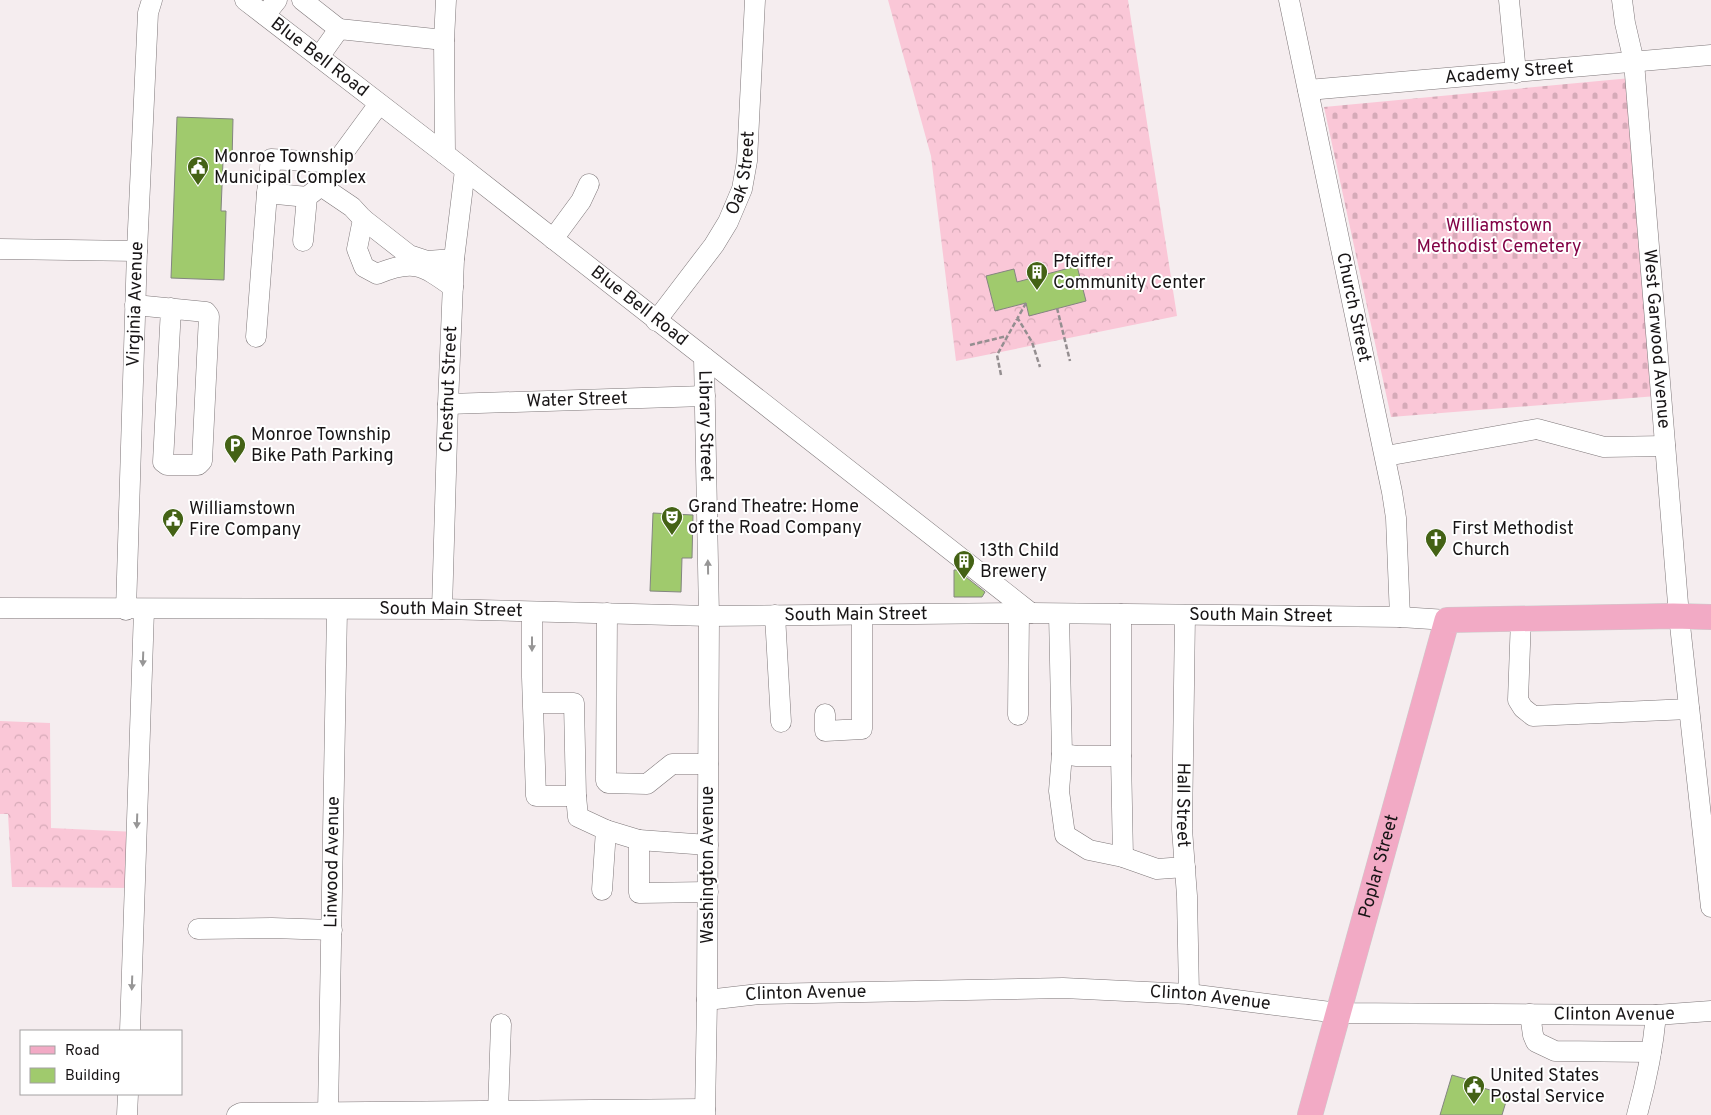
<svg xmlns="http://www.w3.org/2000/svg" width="1711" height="1115" font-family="Overpass,sans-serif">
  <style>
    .forest { fill: url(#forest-crowns) }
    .cemetery { fill: url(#cemetery-stones) }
    .building { fill: #a0ca6d; stroke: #838580 }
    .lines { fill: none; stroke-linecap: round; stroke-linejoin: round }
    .minor-casing { stroke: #7e7779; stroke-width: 21 }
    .major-casing { stroke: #ccc; stroke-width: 26 }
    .path { stroke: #948e90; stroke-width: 2.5; stroke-dasharray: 5 2.5; stroke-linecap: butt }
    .minor { stroke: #fff; stroke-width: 20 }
    .major { stroke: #f2aac5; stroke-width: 25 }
    .oneway { fill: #979696 }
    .labels { text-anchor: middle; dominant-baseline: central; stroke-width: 4; stroke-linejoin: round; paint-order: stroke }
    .street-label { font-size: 18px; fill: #181516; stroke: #fff }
    .poi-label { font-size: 18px; fill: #181516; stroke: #fff; text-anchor: start }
    .park-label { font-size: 18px; fill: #820346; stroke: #fff }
  </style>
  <defs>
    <pattern id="forest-crowns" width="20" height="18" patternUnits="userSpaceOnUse" patternTransform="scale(1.25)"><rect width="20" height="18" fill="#fac7d7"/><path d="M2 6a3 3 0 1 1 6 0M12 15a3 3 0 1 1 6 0" fill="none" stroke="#d6aab8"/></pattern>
    <pattern id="cemetery-stones" width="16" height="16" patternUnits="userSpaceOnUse" patternTransform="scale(1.25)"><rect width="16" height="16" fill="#fac7d7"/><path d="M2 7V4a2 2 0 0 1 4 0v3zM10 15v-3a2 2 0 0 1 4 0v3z" fill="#d6aab8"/></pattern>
  </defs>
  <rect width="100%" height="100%" fill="#f5edef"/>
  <path class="forest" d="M888,0H1128L1177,316L956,361L931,156Z
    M0,721L50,723L51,828L136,832L134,888L12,887L8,814H0Z"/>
  <path class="cemetery" d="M1631,78L1657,396L1391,417L1324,107Z"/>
  <path class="building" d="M177,117L233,119L232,161H223L221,211H226L224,280L171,278Z
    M1077,266L1086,301L1029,316L1026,303L995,311L986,276L1014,269L1017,282Z
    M653,513L693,515L692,558H682L681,592L650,591Z
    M954,570H957L985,592L982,597H954Z
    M1452,1075L1476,1082V1086L1508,1095L1502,1115H1440Z"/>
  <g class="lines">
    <g class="minor-casing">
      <g id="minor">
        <path id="s1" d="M245,0L445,154L1031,613"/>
        <path d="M302,0L339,29"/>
        <path id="s2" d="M1289,0L1392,492L1396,518L1400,617"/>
        <path d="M1509,0L1516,73"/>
        <path id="s3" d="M1622,0L1625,23L1634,62L1679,616L1711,907"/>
        <path d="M265,15L277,0"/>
        <path d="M319,57L339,29L444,40"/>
        <path id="s4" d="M1308,90L1711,55"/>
        <path d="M379,104L332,168L321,186L352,207L363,219L357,249L364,267L377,274C414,259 422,265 453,287"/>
        <path d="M445,154L444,40L446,0"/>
        <path d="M267,193L271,159L321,162L332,168"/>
        <path d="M363,219L409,255L427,261L454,259"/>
        <path d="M553,239L581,201L589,184"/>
        <path d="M303,241L307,197L317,189"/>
        <path d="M0,249L137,251"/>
        <path d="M135,305L206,312L209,316L202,461L198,465H167L163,462L171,308"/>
        <path id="s5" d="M656,321L714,245L728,222L742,189L747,161L755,0"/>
        <path d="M256,337L267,193L307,197"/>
        <path id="s6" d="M704,357L709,616L707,1000L705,1115"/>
        <path id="s7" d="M448,404L705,396"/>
        <path d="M1386,456L1537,429L1604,447L1665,446"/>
        <path id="s8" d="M0,608L442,609L709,616L1031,613L1400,617L1447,620"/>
        <path id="s9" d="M442,609L448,404L454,259L465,170"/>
        <path id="s10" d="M126,610L137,251L148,13L152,0"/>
        <path d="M532,612V677L536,796H576L574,703H533"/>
        <path d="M607,613L606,781L608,783L647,784L672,764H708"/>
        <path d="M1059,614L1062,754L1077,756H1121V614"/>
        <path d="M775,615L781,722"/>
        <path id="s11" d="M1185,615L1182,829L1187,896L1189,994"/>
        <path d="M1521,618L1518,700L1523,708L1533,716L1689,709"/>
        <path d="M825,714V731L862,729V615"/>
        <path d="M1018,715L1019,613"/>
        <path d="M1062,754L1059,791L1065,835L1089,850L1123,857L1157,869L1185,867"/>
        <path d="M1121,756L1123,857"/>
        <path d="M576,796L578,817L606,830L602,890"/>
        <path d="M606,830L639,840V893L708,892"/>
        <path d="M639,840L708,845"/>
        <path d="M198,929L272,928L332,930"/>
        <path id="s12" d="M707,1000L759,994L1063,988L1189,994L1338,1013L1656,1015L1711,1011"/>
        <path d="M1530,1014L1533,1035L1536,1042L1555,1051L1651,1052"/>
        <path d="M130,1031L144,610"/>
        <path d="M498,1112L501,1024"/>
        <path id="s13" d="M328,1113L337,610"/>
        <path d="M127,1115L128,1094"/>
        <path d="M237,1115L241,1113L705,1109"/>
        <path d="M1637,1115C1646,1082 1653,1049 1656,1015"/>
      </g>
    </g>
    <g class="major-casing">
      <g id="major">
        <path id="s14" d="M1310,1115L1447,620L1673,616L1711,617"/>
      </g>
    </g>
    <path class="path" d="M1057,308L1070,361
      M1017,317L1032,342L1040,367
      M970,345L1007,336
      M1001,375L997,355L1026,303"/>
    <use href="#minor" class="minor"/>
    <use href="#major" class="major"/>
  </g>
  <defs><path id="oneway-solid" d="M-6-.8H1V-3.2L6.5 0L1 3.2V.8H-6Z" transform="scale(1.25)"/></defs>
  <g class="oneway">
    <use href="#oneway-solid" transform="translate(708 567) rotate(-91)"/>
    <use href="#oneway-solid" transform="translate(532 644) rotate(90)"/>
    <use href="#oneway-solid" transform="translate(143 659) rotate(92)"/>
    <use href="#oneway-solid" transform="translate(137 821) rotate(92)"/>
    <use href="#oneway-solid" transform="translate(132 983) rotate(92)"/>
  </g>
  <defs>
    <g id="civic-pin" transform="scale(1.125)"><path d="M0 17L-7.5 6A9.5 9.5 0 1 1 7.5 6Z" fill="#446215" stroke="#fff"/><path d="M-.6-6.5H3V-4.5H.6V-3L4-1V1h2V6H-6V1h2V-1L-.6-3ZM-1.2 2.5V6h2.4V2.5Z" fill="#fff"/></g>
    <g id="building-pin" transform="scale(1.125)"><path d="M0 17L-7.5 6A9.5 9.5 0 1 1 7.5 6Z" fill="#446215" stroke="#fff"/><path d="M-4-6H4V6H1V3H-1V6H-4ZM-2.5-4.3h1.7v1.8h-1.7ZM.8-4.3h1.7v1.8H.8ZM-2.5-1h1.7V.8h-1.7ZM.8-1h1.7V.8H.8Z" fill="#fff"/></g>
    <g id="parking-pin" transform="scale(1.125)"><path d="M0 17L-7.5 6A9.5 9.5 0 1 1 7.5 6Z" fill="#446215" stroke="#fff"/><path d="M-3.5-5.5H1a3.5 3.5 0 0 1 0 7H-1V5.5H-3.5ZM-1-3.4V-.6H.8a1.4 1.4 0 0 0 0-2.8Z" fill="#fff"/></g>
    <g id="theatre-pin" transform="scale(1.125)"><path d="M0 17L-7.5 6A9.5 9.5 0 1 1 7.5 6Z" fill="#446215" stroke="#fff"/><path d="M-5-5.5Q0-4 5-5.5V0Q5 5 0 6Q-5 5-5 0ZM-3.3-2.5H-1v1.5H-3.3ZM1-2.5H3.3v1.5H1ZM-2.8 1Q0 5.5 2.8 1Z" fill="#fff"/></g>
    <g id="church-pin" transform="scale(1.125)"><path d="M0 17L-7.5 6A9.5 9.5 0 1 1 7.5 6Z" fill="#446215" stroke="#fff"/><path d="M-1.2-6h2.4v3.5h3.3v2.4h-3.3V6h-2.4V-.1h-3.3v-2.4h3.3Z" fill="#fff"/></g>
  </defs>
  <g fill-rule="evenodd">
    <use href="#civic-pin" x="198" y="167"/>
    <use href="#building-pin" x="1037" y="272"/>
    <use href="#parking-pin" x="235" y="445"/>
    <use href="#theatre-pin" x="672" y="517"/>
    <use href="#civic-pin" x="173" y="519"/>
    <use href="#church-pin" x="1436" y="539"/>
    <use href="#building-pin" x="964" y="561"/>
    <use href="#civic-pin" x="1474" y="1086"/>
  </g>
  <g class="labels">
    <g class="street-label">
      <text stroke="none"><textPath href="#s1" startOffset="94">Blue Bell Road</textPath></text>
      <text stroke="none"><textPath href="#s4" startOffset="202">Academy Street</textPath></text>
      <text stroke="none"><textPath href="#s5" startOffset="174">Oak Street</textPath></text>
      <text stroke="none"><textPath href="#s10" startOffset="306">Virginia Avenue</textPath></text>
      <text stroke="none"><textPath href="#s1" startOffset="499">Blue Bell Road</textPath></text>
      <text stroke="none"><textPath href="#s2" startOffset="314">Church Street</textPath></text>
      <text stroke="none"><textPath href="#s3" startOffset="341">West Garwood Avenue</textPath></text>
      <text stroke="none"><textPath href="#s9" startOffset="220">Chestnut Street</textPath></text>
      <text stroke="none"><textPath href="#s7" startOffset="129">Water Street</textPath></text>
      <text stroke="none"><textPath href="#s6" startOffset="69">Library Street</textPath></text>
      <text stroke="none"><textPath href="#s8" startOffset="451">South Main Street</textPath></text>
      <text stroke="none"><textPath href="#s8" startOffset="856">South Main Street</textPath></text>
      <text stroke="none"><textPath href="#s8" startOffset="1261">South Main Street</textPath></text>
      <text stroke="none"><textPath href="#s11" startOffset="190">Hall Street</textPath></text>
      <text stroke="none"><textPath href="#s13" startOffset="251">Linwood Avenue</textPath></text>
      <text transform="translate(708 865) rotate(-90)">Washington Avenue</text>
      <text stroke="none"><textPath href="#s14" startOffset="258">Poplar Street</textPath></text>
      <text stroke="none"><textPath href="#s12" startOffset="99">Clinton Avenue</textPath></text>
      <text stroke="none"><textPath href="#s12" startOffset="504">Clinton Avenue</textPath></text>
      <text stroke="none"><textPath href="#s12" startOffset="909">Clinton Avenue</textPath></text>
    </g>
    <g class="poi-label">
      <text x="214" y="157">Monroe Township<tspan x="214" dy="21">Municipal Complex</tspan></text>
      <text x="1053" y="262">Pfeiffer<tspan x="1053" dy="21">Community Center</tspan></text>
      <text x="251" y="435">Monroe Township<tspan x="251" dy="21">Bike Path Parking</tspan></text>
      <text x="688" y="507">Grand Theatre: Home<tspan x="688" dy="21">of the Road Company</tspan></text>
      <text x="189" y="509">Williamstown<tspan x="189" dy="21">Fire Company</tspan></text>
      <text x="1452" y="529">First Methodist<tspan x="1452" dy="21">Church</tspan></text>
      <text x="980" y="551">13th Child<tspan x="980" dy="21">Brewery</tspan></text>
      <text x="1490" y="1076">United States<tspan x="1490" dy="21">Postal Service</tspan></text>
    </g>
    <g class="park-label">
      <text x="1499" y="226">Williamstown<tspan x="1499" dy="21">Methodist Cemetery</tspan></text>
    </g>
  </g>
  <rect x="20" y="1030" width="162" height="65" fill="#ffffff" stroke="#a3a1a2"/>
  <rect x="30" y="1046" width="25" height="8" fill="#f2aac5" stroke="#a3a1a2"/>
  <text x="65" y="1055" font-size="15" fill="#181516">Road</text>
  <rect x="30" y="1068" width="25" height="15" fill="#a0ca6d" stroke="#a3a1a2"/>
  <text x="65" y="1080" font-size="15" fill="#181516">Building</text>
</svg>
